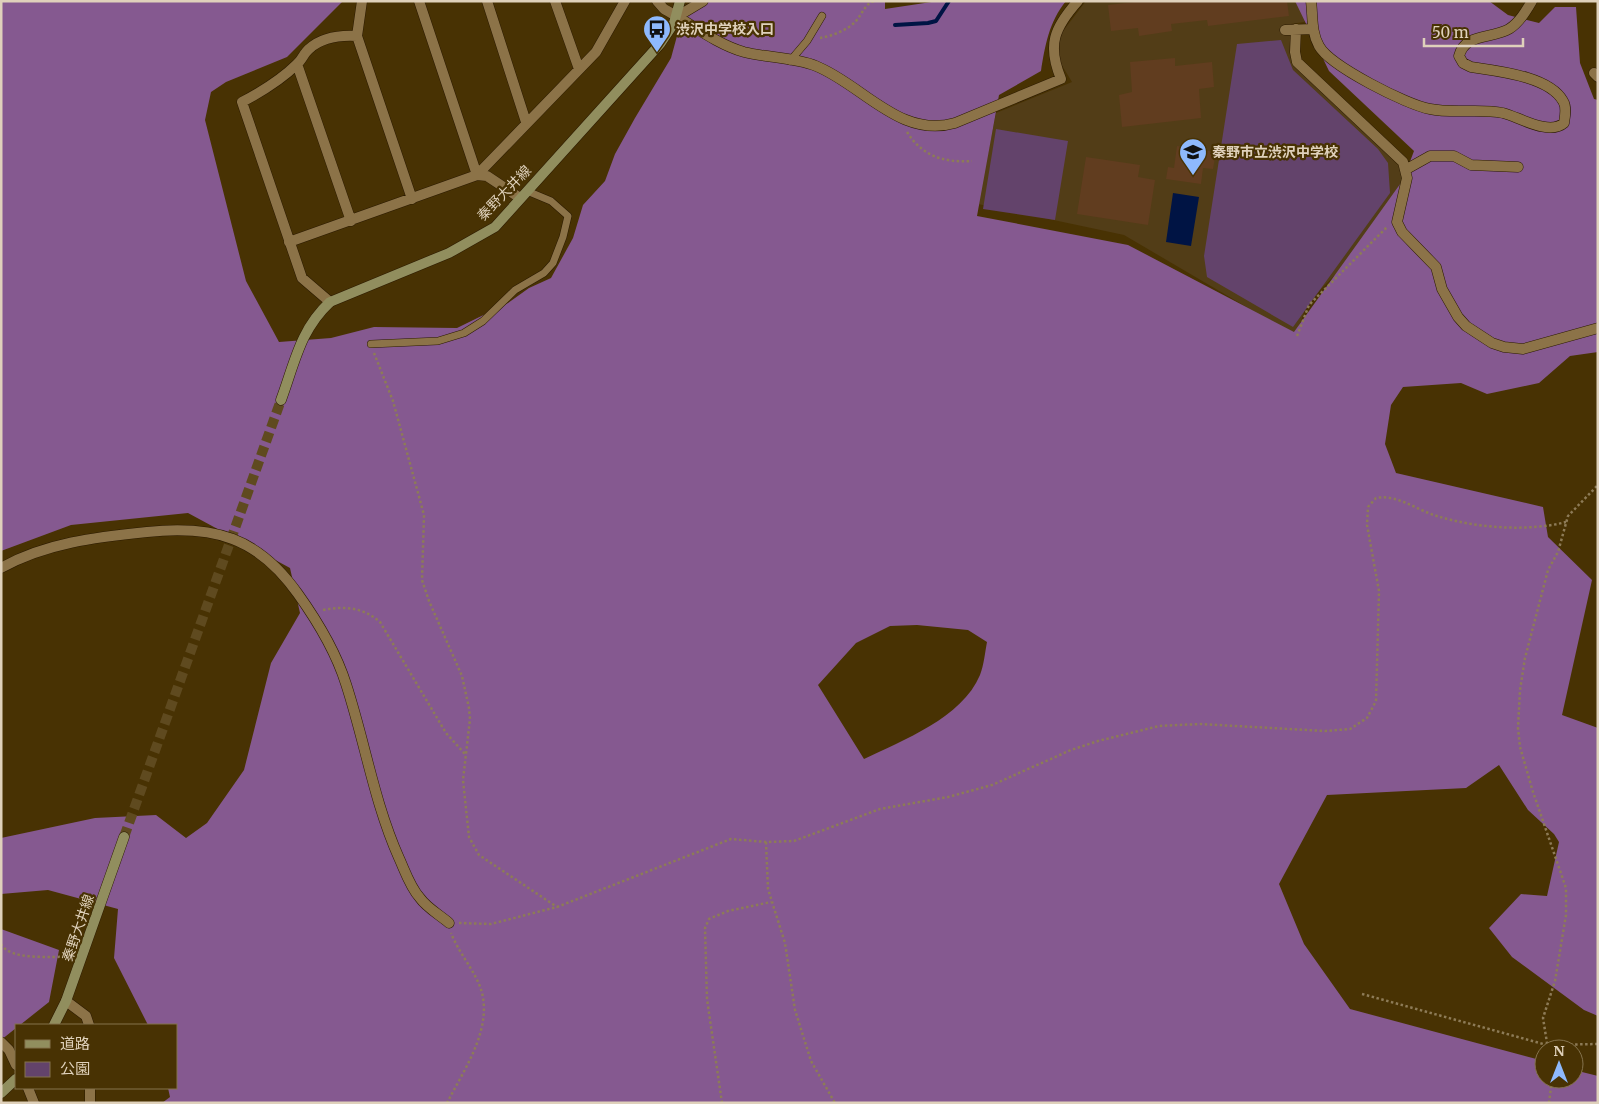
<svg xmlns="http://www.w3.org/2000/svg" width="1599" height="1104" font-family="Merriweather,'Noto Sans JP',serif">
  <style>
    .built { fill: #523d17 }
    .green { fill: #63436b }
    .forest { fill: #855990; fill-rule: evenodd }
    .water { fill: #001444 }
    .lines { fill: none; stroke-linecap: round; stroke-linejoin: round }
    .stream { stroke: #001444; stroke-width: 4 }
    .building { fill: #613d1f }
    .secondary-tunnel { stroke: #5f4a1f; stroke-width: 10; stroke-dasharray: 10 5; stroke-linecap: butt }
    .service-casing { stroke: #2b1a00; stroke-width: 8 }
    .minor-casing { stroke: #2b1a00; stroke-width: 11 }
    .tertiary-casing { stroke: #2b1a00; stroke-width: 11 }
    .secondary-casing { stroke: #2b1a00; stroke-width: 11 }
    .path { stroke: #8d7b57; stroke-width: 2.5; stroke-dasharray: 2.5 2.5; stroke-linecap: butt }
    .service { stroke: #8c7348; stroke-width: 7 }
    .minor { stroke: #8c7348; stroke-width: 10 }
    .tertiary { stroke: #8c7348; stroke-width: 10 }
    .secondary { stroke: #918e5e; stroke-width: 10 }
    .labels { text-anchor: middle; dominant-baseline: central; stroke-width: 4.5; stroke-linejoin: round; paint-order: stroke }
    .poi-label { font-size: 14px; font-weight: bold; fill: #dfd1bb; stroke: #483203; text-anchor: start }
    .street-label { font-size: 14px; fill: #dfd1bb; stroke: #483203 }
  </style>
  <rect width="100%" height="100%" fill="#483203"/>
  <path class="built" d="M1086,1H1307L1308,16L1304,22L1291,24L1292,56L1295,64L1401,168L1403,184L1379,231L1307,303L1296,336L1124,235L978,204L996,113L1072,82L1058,59L1060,35Z"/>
  <path class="green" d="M1281,40L1293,70L1378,149L1388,163L1390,193L1293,327L1207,277L1204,256L1237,44Z
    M996,129L1068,141L1055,220L983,209Z"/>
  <path class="forest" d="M1,1H343L287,57L226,82L211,92L205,120L246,281L279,342L331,338L374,327L457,328L508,303L529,288L551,278L573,238L583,205L605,181L615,154L635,118L671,58L677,36L695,1H885V9L938,1H1066C1049,22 1045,46 1041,71L999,95L977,216L1128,245L1294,332L1403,180L1414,151L1329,71L1295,1H1489L1508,15L1539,23L1555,7H1576L1580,63L1594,99L1598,100V352L1570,356L1539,383L1487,394L1461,383L1403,387L1391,405L1385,444L1396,473L1543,507L1548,537L1592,580L1562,715L1598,728V1016L1584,1010L1512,957L1489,928L1521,894L1547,896L1559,842L1554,834L1528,810L1499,765L1466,788L1327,795L1279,884L1304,944L1350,1009L1544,1061V1079H1574V1070L1598,1076V1103H162L170,1097L168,1088H176V1025H148L114,958L118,909L48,890L1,894V838L95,818L156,815L186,838L207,823L244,770L271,663L300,613L290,568L188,513L71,525L1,551ZM917,625L968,630L987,642C985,652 984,665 980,675C962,718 903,740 864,759L818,685L856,643L890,626Z
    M1,929L59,950L49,1002L20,1025H16V1028L1,1040Z"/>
  <path class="water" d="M1173,193L1199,197L1191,246L1166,242Z"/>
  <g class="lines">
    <path class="stream" d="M895,25L928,23L936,21L949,1"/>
  </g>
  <path class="building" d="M1143,1H1287L1289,16L1208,26L1207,20L1171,24L1172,31L1139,36L1138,28L1111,31L1108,5Z
    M1175,58V66L1212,62L1214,87L1199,89L1201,118L1122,127L1119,95L1132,92L1130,62Z
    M1177,146L1216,152L1213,169L1203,168L1201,184L1166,179L1168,167L1174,168Z
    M1086,157L1140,165L1138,177L1155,180L1148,225L1077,214Z"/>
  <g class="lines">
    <path class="secondary-tunnel" d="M124,837L281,400"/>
    <g class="service-casing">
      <path id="service" d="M790,61L807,41L822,16
        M371,344L438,341L464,333L483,321L515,290L544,273L553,263L563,237L568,216L551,201L527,191"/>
    </g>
    <g class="minor-casing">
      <path id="minor" d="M362,1L357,36L412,199
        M419,1L477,175L596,52L625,1
        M487,1L526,122
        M555,1L579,69
        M657,1L664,9C690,23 716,44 744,52C767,58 794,57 816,66C863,85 900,139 955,123L1061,79C1047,45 1054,28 1078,1
        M1311,1C1313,16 1311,32 1319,46C1330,66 1407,105 1430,109C1454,114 1480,108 1503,113C1519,117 1549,136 1564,123C1565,117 1567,107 1563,101C1549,76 1497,71 1471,67L1463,63L1459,56C1465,33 1491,39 1509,29C1519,23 1526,11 1532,1
        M678,16L703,1
        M1296,29L1295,52L1297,62L1403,162L1407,178L1397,222L1402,232L1436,267L1442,289L1458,317L1466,326L1492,343L1504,347L1523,349L1598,328
        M1285,30L1313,29
        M297,64L351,221
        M1594,73L1598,77
        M1405,170L1430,156H1454L1471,165L1518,167
        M289,242L477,175L487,176L520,198
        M330,302L302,278L242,102C261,92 281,80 297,64C302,60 304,53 309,49C322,37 340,35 357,36
        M1,568C45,543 97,537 147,532C214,525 258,537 298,594C318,622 336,652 346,684C365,742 374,802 399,858C405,871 410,887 420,898C427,908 440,915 449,923
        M1,1042L9,1050L16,1065
        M28,1088L34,1103"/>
    </g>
    <g class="tertiary-casing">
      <path id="tertiary" d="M66,1001L86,1016L89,1025
        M90,1103V1088"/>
    </g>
    <g class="secondary-casing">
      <path id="secondary" d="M281,400C295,362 300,330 330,302L449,253L495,227L660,44L674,23L680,1
        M54,1025L66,1001L124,837
        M1,1093L16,1079"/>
    </g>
    <path class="path" d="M820,38C832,36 848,30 856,21C863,13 864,5 874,1
      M907,132C922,156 944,163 972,161
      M1297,336L1309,305L1387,227
      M374,353L393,401L424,515L422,580L429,601L462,676L469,708L470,719L463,780L469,837L479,855L557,907
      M323,610C344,606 363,607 380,622L446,733L465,754
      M766,842L768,889L785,943L795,1010L811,1061L835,1103
      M459,923L491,924L557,907L731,839L766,842L794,841L880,809L948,797L992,785L1071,750L1098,741L1159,726L1200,724L1325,731L1350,729L1367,718L1376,701L1379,591L1367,525L1368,507L1376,498C1398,494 1416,510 1437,516C1475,528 1528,532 1566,522
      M1,944C10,961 52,956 70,957
      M1362,994L1536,1042L1547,1045L1598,1044
      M1548,1049L1543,1018L1555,981L1566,915V888L1533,792L1520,747L1518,728L1520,690L1525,658L1548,570L1558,552L1568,516L1598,485
      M447,1103C465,1068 496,1024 479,984C471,966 458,951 451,933
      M722,1103L707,999L705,928L709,919L728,911L771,902
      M1549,1103L1552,1079"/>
    <use href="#service" class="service"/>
    <use href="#minor" class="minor"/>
    <use href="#tertiary" class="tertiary"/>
    <use href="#secondary" class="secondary"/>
  </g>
  <defs>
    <g id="bus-pin" transform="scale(1.4375)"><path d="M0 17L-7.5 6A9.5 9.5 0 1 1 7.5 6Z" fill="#8eb9fd" stroke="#483203"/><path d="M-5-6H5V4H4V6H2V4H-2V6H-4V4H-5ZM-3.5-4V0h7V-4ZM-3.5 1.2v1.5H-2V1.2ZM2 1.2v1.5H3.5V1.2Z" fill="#111"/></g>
    <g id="school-pin" transform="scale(1.4375)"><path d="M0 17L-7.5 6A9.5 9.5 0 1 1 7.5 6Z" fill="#8eb9fd" stroke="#483203"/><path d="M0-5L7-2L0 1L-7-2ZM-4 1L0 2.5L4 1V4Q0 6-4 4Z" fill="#111"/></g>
  </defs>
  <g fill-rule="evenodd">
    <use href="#bus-pin" x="657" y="29"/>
    <use href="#school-pin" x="1193" y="152"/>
  </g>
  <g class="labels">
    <g class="poi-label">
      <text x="676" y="29">渋沢中学校入口</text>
      <text x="1212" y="152">秦野市立渋沢中学校</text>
    </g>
    <g class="street-label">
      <text transform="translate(504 193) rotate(-46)">秦野大井線</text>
      <text transform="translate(78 928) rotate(-71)">秦野大井線</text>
    </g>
  </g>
  <rect width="1599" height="1104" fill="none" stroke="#dfd1bb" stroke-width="5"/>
  <rect x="15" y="1024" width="162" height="65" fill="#483203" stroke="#84724d"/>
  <rect x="25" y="1040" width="25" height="8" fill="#918e5e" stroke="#84724d"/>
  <text x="60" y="1049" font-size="15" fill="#dfd1bb">道路</text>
  <rect x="25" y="1062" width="25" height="15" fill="#63436b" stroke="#84724d"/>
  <text x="60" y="1074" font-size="15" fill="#dfd1bb">公園</text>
  <g transform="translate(1559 1064)"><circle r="24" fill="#483203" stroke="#84724d"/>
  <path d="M0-4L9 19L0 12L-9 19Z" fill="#8eb9fd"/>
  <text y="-8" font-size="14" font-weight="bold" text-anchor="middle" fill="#dfd1bb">N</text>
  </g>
  <path d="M1424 38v8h99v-8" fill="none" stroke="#dfd1bb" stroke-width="2.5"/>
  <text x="1432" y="38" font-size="15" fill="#dfd1bb" stroke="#483203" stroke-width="4" paint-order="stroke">50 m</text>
</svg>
